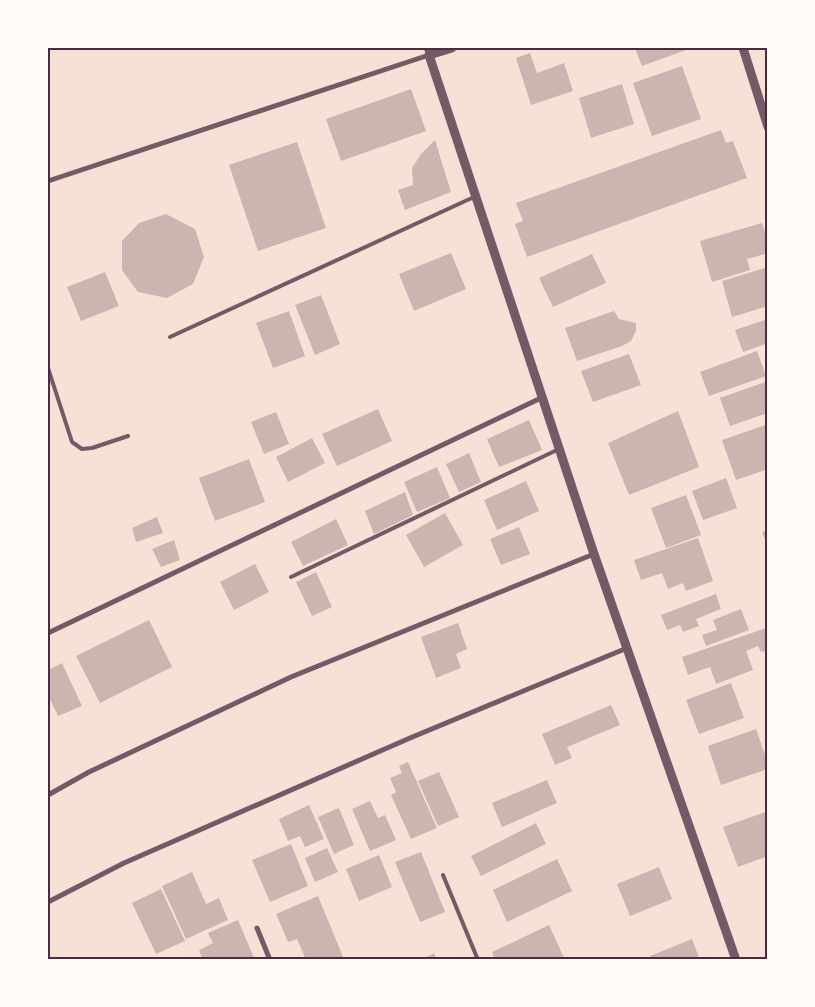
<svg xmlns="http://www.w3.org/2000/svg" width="815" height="1007" font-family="'Space Grotesk',sans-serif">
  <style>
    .building { fill: #ccb4b1 }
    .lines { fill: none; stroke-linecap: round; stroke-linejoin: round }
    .service { stroke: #755966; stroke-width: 4 }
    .minor { stroke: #755966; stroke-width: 5 }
    .tertiary { stroke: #755966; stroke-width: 9 }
    .neatline { fill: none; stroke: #4a2c40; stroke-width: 2 }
  </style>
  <rect width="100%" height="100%" fill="#f7e1d7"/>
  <path class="building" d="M635,48H686V50L642,66Z
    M530,53L537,73L564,63L573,91L531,105L516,58Z
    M682,66L701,119L652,136L633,83Z
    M622,84L634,124L591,138L579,98Z
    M411,89L426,131L341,161L326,119Z
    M721,130L726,143L733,141L747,178L527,257L515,224L523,221L516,203Z
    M435,140L451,192L405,210L398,190L413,185L412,168L421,154Z
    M297,142L326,228L258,251L229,165Z
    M166,214L195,229L204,257L193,284L167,298L138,292L122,270V241L139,223Z
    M762,223L768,241V253L747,259L750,270L712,282L700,241Z
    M451,253L466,289L414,311L399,274Z
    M592,254L606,283L553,307L539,278Z
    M768,267V306L732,317L722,281Z
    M105,272L119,306L81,321L67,287Z
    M321,295L340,344L315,355L295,305Z
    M289,311L305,356L273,368L256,323Z
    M614,311L619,319L636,323V331L631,341L622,346L577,361L565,328Z
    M768,319V343L743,352L735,330Z
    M757,351L766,376L709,396L700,372Z
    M629,354L641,385L593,402L581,371Z
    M768,381V413L730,426L720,398Z
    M378,409L392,441L337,466L322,434Z
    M678,411L699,467L629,495L608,443Z
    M276,412L289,444L264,454L251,422Z
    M529,420L542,450L499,467L487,439Z
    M768,424V469L736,480L722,440Z
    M312,438L325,463L288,482L276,457Z
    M469,453L481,482L459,492L446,464Z
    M249,459L265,502L215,521L199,478Z
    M437,467L450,498L417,512L404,482Z
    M726,478L737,508L703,520L692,491Z
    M526,481L539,511L497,530L484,500Z
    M405,492L413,515L374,534L365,511Z
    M686,495L701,535L666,548L651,508Z
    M445,513L463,545L424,567L406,535Z
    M157,517L163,533L136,542L132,528Z
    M336,519L348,545L303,566L291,542Z
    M519,527L530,554L501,565L490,539Z
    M768,530V545H767L762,532Z
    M698,538L713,581L686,591L683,583L668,589L662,573L641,580L634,560Z
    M174,540L180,560L161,567L152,549Z
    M255,564L269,592L234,610L220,582Z
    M316,572L332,607L312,616L296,582Z
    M716,594L721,609L696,619L699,626L683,632L680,625L667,630L661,615Z
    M741,609L749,630L706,646L702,635L717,630L713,620Z
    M149,620L172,667L100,703L76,656Z
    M458,623L467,649L456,654L461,668L436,678L421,637Z
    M766,628L768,632V650L761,652L758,646L746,651L753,670L716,684L710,667L688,675L682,657Z
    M62,663L82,706L58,716L48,695V670Z
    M731,683L744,718L699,734L686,700Z
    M611,705L620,725L567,747L572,758L555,765L542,734Z
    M756,729L768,763V769L721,785L708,746Z
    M408,762L437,828L411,839L391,795L396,792L390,778L402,773L399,766Z
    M439,772L459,817L438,826L418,781Z
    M547,780L557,803L502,827L492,803Z
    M370,801L378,818L385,815L396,840L370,851L352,809Z
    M309,805L324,839L305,847L300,836L288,841L279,819Z
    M339,808L354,845L334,854L318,817Z
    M768,811V856L738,867L723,827Z
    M536,823L546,844L481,876L471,856Z
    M291,844L308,886L270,902L252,860Z
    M327,848L338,872L315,882L305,858Z
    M421,852L445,912L420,922L395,862Z
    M379,855L392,887L359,901L346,869Z
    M557,859L572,891L507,922L493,890Z
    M659,867L672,899L630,916L617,884Z
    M192,872L206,904L219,898L228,920L186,939L162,886Z
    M161,889L185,941L156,954L132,903Z
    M318,896L343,957L337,960H306L297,939L288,942L276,914Z
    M238,920L255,960H203L199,950L213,943L208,933Z
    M549,925L565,960H495L492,952Z
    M692,939L700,960H652L650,956Z
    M434,953L437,960H421Z"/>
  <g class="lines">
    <path class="service" d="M170,337L474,197
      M48,368L72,442L82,449L92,448L128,436
      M291,577L559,449
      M443,875L478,960"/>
    <path class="minor" d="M48,181L429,55L426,48
      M48,633L543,397
      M48,795L89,772L291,677L594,554
      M48,902L124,863L410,738L627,648
      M257,928L270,960"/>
    <path class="tertiary" d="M452,48L429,55L594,554L736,960
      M743,48L768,127"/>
  </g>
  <rect width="815" height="1007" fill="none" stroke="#fffaf5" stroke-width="98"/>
  <rect x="49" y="49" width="717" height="909" class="neatline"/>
</svg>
